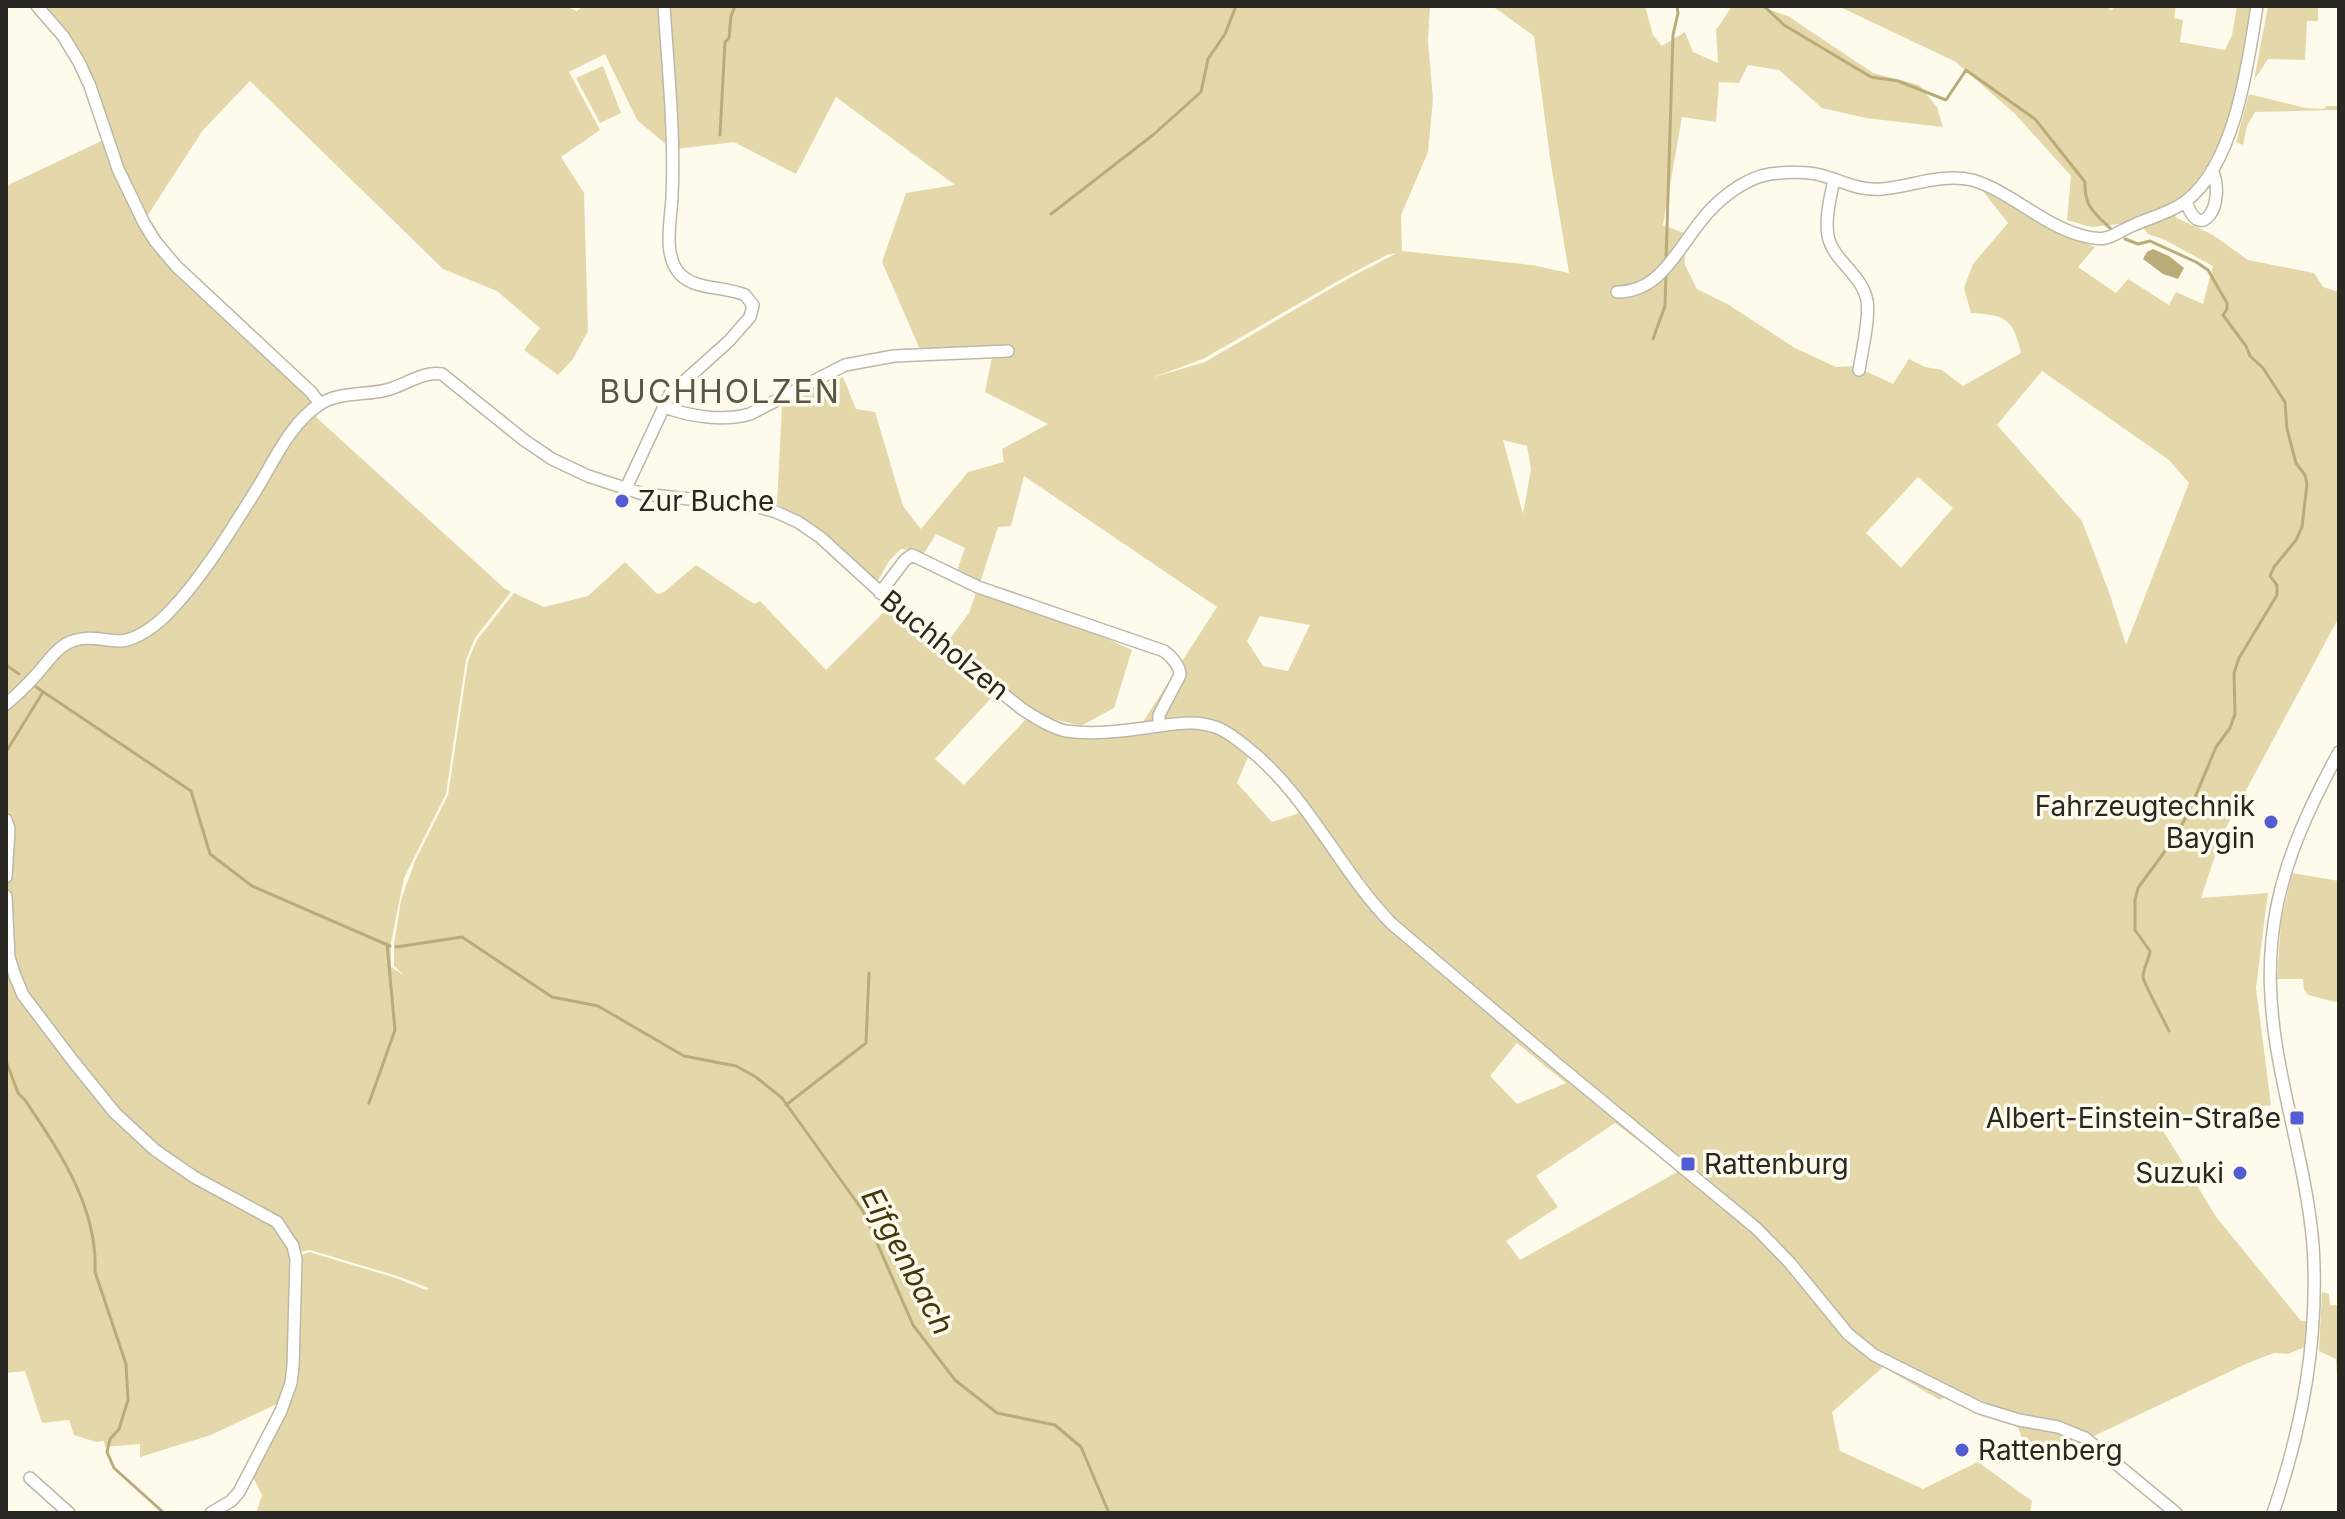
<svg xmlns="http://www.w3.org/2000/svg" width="2345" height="1519" font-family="Inter,sans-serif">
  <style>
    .green { fill: #e4d8aa; fill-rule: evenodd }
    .water { fill: #baac78 }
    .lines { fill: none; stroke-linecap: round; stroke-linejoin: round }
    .stream { stroke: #baac78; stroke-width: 3 }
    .minor-casing { stroke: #bcb8a7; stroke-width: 14 }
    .minor { stroke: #fff; stroke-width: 11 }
    .poi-dot { fill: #535dd3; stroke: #fefbed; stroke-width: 3 }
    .labels { text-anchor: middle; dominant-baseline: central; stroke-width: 7; stroke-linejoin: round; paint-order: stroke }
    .poi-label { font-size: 28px; fill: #292721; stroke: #fefbed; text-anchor: start }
    .street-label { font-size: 28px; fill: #292721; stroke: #fefbed }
    .water-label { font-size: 30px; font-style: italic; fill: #42380c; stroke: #fefbed }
    .quarter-label { font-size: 32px; letter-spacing: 2px; fill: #5a5647; stroke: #fefbed }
  </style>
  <rect width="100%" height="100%" fill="#fefbed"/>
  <path class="green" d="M40,6H565L577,11L583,6H662L668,146L637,120L605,54L569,72L600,130L561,157L584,193L588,331L573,359L558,375L524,350L540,328L497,291L443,269L250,81L203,130L142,224L304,389L311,400V406L198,571L167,610L130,636L77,635L6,700V186L112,136L75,46Z
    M669,6H1430L1428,41L1433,99L1428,152L1401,215L1402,251L1532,265L1569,273L1550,158L1534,36L1492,6H1645L1653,35L1662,46L1685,32L1693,52L1718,63L1716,30L1732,6H1758L1788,16L1873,73L1919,85L1937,107L1943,127L1866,118L1822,108L1779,70L1748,65L1739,83L1719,82L1716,122L1682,117L1663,225L1684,233L1685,265L1697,289L1729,305L1795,348L1836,367L1855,366L1893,384L1909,359L1925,367L1942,370L1963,386L2021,353C2013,318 2005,315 1971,313L1964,288L1973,264L2008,223L1982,190L2061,234L2095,247L2078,267L2116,293L2128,279L2169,305L2176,292L2203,304L2213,266L2163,239L2148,234L2138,222L2091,227L2067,220L2071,176L2015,114L1956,62L1838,6H2107L2111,11L2115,6H2176L2174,18L2183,20L2180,42L2225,50L2232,35L2237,6H2253L2233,105L2217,150L2175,217L2213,235L2248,260L2314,273L2323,287L2339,292V617L2222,835L2201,898L2268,893L2256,988L2271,1105L2157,1121L2217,1218L2301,1321H2308L2305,1347L2288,1354L2274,1353L2248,1363L2058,1453L2029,1455L2012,1413L1955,1390L1940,1400L1883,1367L1832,1412L1840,1451L1923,1489L1978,1462L2032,1501L2030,1513H256L262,1495L252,1475L285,1413L302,1255L309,1252L396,1278L426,1290L429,1288L397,1276L310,1250L299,1252C297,1245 295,1237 290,1230C273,1208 221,1190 196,1174C123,1130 77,1058 26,992C4,946 8,889 7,839C7,795 6,751 6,707L56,654L79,641L122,644L172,611L285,449L315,412L317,418L504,588L511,592L475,638L466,660L446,794L404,878L391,943V967L405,976L394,966V944L401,900L415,861L448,795L468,661L477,640L514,593L544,607L588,596L625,562L657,594L664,592L696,565L754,604L760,601L826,670L888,608L993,696L935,759L964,785L1026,719L1062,734L1109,738L1135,734L1217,607L1024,476L1011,526L998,527L980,583L956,573L965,548L936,534L923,555L910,550L901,549L889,561L877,582L818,528L777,504L782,405L843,377L856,409L875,412L903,506L921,529L968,472L1004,462L1002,449L1048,424L985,392L993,352L922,354L882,262L906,193L955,185L836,97L796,174L734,142L676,149ZM1397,253L1349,278L1205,362L1154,377L1203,359L1345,277L1387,255ZM2042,371L2169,460L2189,483L2126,645L2110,595L2082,521L1997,425ZM1503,440L1527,446L1531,469L1523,514ZM1918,477L1953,508L1901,568L1866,533ZM1260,616L1310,625L1288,671L1263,666L1247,641ZM1248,757L1277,779L1302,812L1272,822L1237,783ZM1517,1043L1566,1083L1517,1104L1490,1076ZM1615,1123L1679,1171L1520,1260L1506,1241L1558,1207L1536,1176Z
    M2268,6H2318V21H2307L2305,60L2268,59L2254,80Z
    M603,66L621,113L600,123L576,78Z
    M2249,94L2305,108L2324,109L2326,106H2339V110L2255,112L2247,126L2243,145L2236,142Z
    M976,592L1088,630L1132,650L1114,708L1081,726L1050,718L1030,710L949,640L969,613Z
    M2292,873L2339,881V999L2335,1002L2308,995L2304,989L2303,979H2277L2281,922Z
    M6,951L12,978L113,1115L268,1222C280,1233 288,1242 292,1259L288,1377L281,1402L211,1435L140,1457V1444L105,1447L104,1441L96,1442L74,1435L69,1420L42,1423L25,1371L6,1373Z
    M2322,1292L2329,1294L2330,1305H2339V1377H2337L2336,1359L2319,1351Z"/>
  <path class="water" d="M2153,249L2169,256L2184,268L2178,279L2163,274L2143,259L2147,252Z"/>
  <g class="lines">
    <path class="stream" d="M1764,6L1784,25L1871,77L1898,81L1946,100L1966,70L2035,119L2085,182C2084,206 2094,213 2111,229
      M720,135L725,42L729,38L731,16L735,6
      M1051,214L1153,135L1201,92L1208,59L1225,34L1236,6
      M2125,239L2138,244L2150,241L2196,262L2208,270L2227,303V309L2223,315L2246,346L2250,356L2263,368L2285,402L2287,429L2296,463L2305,475L2307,484L2302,527L2296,540L2274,567L2270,576L2277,585V595L2239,658L2234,673L2235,714L2230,728L2216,747L2191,807L2176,836L2138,888L2135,900V930L2150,951C2149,960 2143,968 2143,977C2143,982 2165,1022 2169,1031
      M1666,261L1673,35L1678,13L1677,6
      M1653,339L1665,306L1666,273
      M6,665L19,674
      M36,687L191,791L210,854L252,886L390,946
      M6,752L43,692
      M396,947L462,937L552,997L598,1006L684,1056L736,1066L756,1077L782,1098L863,1211L913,1325L955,1380L997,1413L1055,1425L1081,1447L1109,1513
      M6,1061L18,1093L25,1100C59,1151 98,1207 95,1272L126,1364L128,1400L119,1429L110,1439L107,1452L114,1468L164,1513
      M369,1103L395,1030L387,944
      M786,1105L866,1043L869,973"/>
    <g class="minor-casing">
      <path id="minor" d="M37,6L63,36L79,62L90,86L118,169L144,223L155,241L176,266L311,392L320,404
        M1834,180C1830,198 1825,218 1828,236C1833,261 1863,275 1867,301C1870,316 1862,352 1859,370
        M2186,201C2200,246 2227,203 2212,170
        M1617,292C1660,292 1677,250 1701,221C1716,201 1744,178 1770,174C1785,172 1809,171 1824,176C1844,182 1861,191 1882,189C1912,186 1943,173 1972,180C2008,190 2043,225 2080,235C2111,244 2111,234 2136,224C2152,217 2172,212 2186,201C2235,164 2248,64 2257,6
        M664,407C689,416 723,422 750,414L845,365L894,356L1008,351
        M626,488L670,394L729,341L750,317L753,305L745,295C725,286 696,290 681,275C662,257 671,220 672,197C675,134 668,69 664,6
        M880,593L905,560L912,555L978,587L1164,651C1171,656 1180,666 1180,675L1159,715V726
        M6,704C17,695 27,685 37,674C46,664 54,651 66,644C83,634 101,640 119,641C137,641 159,623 171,610C202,578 231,530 255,492C273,463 290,423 320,404C340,391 368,396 390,389C407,384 423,371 442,374L524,440L552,459L588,476L643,494L755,506L776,512L798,522L820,537L900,610L1022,709C1035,717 1051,728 1066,731C1093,735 1124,731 1152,727C1173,724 1197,719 1218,728C1230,733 1239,741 1249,749C1309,797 1339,870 1392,924L1557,1064L1756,1228L1790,1263L1848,1334L1874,1355L1980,1408L2019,1420L2058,1427L2085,1438L2176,1513
        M6,820L9,829L6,877
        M6,896L9,957L15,976L23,995L73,1061L115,1113L155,1150L194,1177L277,1222L293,1246L296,1259L293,1366L291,1383L281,1411L239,1492L231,1501L211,1513
        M30,1478L69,1513
        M2273,1513C2303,1425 2319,1338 2313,1245C2308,1186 2292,1129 2281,1072C2255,942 2277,866 2339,752"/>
    </g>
    <use href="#minor" class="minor"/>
  </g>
  <g class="poi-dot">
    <circle cx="622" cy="501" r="8"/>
    <circle cx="2271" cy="822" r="8"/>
    <rect x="2289" y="1110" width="16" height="16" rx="4"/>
    <rect x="1680" y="1156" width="16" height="16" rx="4"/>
    <circle cx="2240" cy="1173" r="8"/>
    <circle cx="1962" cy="1450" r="8"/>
  </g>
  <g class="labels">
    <g class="poi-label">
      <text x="638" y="501">Zur Buche</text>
      <text x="2255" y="806" text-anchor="end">Fahrzeugtechnik<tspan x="2255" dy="32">Baygin</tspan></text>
      <text x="2281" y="1118" text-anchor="end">Albert-Einstein-Straße</text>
      <text x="1704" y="1164">Rattenburg</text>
      <text x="2224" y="1173" text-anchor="end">Suzuki</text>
      <text x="1978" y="1450">Rattenberg</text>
    </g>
    <g class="street-label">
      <text transform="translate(945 645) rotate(39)">Buchholzen</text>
    </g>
    <g class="water-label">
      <text transform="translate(908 1261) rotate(62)">Eifgenbach</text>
    </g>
    <g class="quarter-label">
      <text x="720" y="391">BUCHHOLZEN</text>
    </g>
  </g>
  <rect width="2345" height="1519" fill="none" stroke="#292721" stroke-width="16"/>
</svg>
